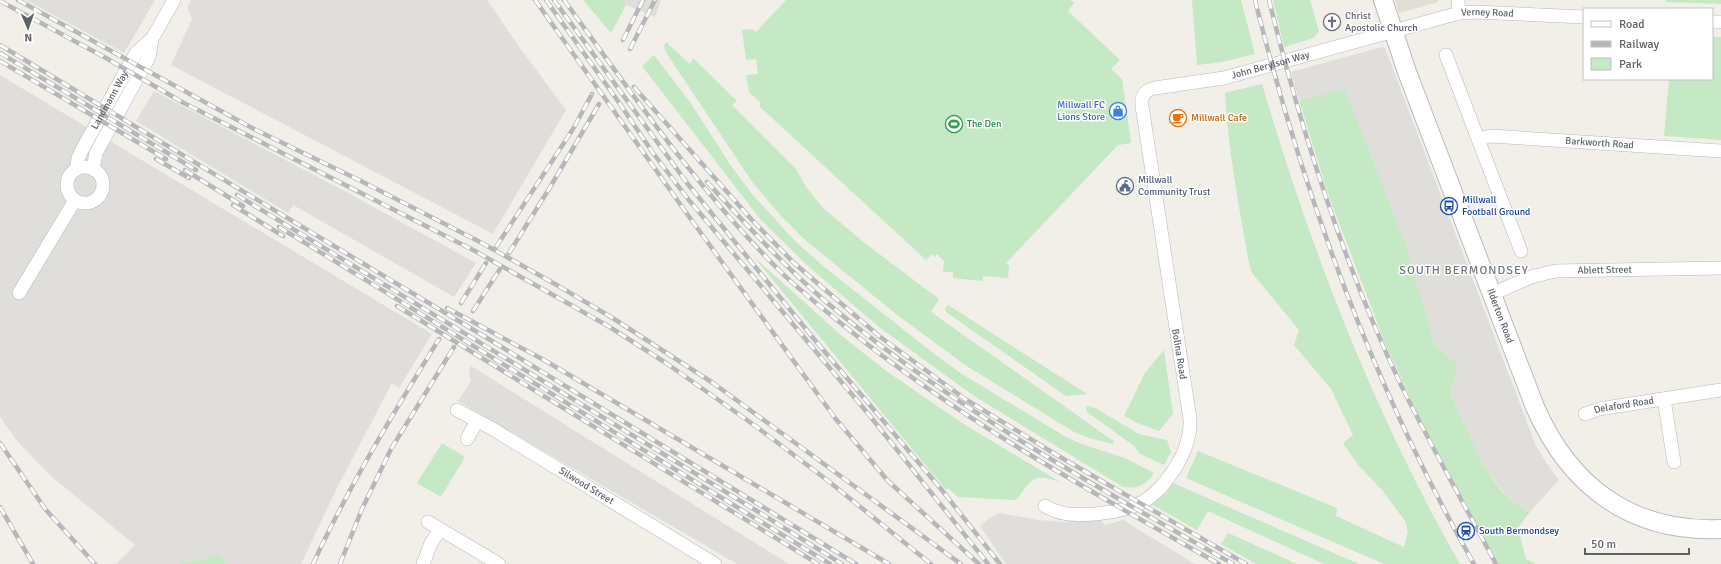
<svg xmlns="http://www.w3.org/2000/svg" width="1721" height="564" font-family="Signika,sans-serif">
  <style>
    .industrial { fill: #e0deda }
    .education { fill: #e1ded6 }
    .green { fill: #c5e8c5 }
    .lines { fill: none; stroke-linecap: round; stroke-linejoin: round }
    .street-casing { stroke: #b5b8bc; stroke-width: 14 }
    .secondary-casing { stroke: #b6babf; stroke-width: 20 }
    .street { stroke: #fff; stroke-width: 13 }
    .secondary { stroke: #fff; stroke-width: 18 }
    .rail-casing { stroke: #b6b7b8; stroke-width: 4.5 }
    .rail { stroke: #fff; stroke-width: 3; stroke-dasharray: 9; stroke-linecap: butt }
    .labels { text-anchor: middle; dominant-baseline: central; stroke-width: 3; stroke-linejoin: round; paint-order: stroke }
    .street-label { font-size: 10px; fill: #5f6368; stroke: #fff }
    .worship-label { font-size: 10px; fill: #5b616d; stroke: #fff; text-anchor: start }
    .shop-label { font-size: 10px; fill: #366cbe; stroke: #fff; text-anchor: end }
    .food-label { font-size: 10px; fill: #c56008; stroke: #fff; text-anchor: start }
    .leisure-label { font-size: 10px; fill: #27864d; stroke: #fff; text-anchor: start }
    .service-label { font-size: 10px; fill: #4e5e75; stroke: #fff; text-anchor: start }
    .transit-label { font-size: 10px; fill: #164399; stroke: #fff; text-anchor: start }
    .quarter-label { font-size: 12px; letter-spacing: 1px; fill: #70757a; stroke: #fff }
  </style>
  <rect width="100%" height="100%" fill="#f1efe8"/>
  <path class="industrial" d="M26,0H155L124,53Z
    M191,0H487L520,48L566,110L493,234L171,65L192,19L187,7Z
    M623,0H661L655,17L626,5Z
    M1382,47L1385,48L1536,446L1547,464L1559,480L1529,513L1503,492L1483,464L1450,394L1458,364L1435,346L1407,247L1345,89L1299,100L1291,72Z
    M0,75L432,334L399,388L392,383L336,490L301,564H116L135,545L52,477L18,442L0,417Z
    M154,91L350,194L476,263L454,297L293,205L288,213L136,121Z
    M471,366L789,564H737L458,401L471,381L469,373Z
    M999,513L1039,520L1064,522L1098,517L1105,525L1123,520L1195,564H1006L980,526L989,518Z"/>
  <path class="education" d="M1395,0H1439L1438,2L1399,13Z"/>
  <path class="green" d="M583,0H623L626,5L611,33Z
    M786,0H1071L1074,3L1068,11L1120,60L1111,69L1122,79L1131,143L1118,145L1006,263L1009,266L1008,278L983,276V281L953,278V272H943L944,261L937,254L935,257L932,254L926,260L759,106L761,103L749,92L746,75L758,74L756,59L746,60L742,30L752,29L756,32Z
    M1192,0H1241L1255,54L1222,62L1197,65Z
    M1273,0H1310L1319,31L1314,38L1284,47Z
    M1666,0H1721V4L1666,2Z
    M1712,37H1721V140L1664,136L1669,79H1712Z
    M666,42L690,64L693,58L737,101L732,105L796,169L806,187L823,208L862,241L939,299L931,312L1112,440L1114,441L1113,444L1089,438L1074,432L965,365L896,314L804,239L781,216L753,183L665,51L664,46Z
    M654,55L692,105L731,166L752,194L796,242L823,266L933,353L962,374L1066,437L1079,443L1125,458L1154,473C1146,485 1138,489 1123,487L974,396L879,327L808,266L761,220L642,66Z
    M1262,84C1311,250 1374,414 1460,564H1384L1186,478L1198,451L1337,508L1336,516L1404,547L1408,531L1405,521L1382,490L1358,465L1343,443L1353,435L1331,389L1294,345L1299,330L1252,273L1249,263C1239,207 1228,150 1225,93Z
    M1345,89L1407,247L1435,346L1458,364L1450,394L1483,464L1502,492L1529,513L1518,528L1526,559L1536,564H1498L1417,412L1385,343L1328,194L1299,100Z
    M754,257L842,336L885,370L962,423L1060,482C1040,476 1035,474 1022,492C1019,497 1018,499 1013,500L958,497L948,488L946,490Z
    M948,305L1087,394L1066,396L946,312L945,308Z
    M1164,350L1173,414L1159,431L1137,423L1124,416L1145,373Z
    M1089,406L1097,409L1139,434L1167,440L1171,452L1164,465L1140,454L1134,446L1087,412L1086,407Z
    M442,443L465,457L441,497L417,483Z
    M1173,483L1359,564H1324L1208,511L1197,530L1151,504L1166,493Z
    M1228,533L1297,564H1256L1221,544Z
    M218,555L222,557L225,564H176L182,562H194Z"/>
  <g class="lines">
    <g class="street-casing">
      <g id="street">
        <path d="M1458,0L1459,13"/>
        <path d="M1712,22H1721"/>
        <path id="s1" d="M1446,55L1478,139L1491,136L1721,151"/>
        <path d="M1478,139L1521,251"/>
        <circle cx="85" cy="185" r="18"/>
        <path id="s2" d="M77,168L78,158L83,148L136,53L152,39"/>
        <path d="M93,169L96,153L149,57L152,39L174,0"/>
        <path d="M19,293L75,200"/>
        <path id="s3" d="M1492,294L1531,277L1555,271L1721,268"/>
        <path d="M1664,399L1674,462"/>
        <path id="s4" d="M457,410L491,428L715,564"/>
        <path id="s5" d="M1585,414L1599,409L1721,390"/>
        <path d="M467,439L477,421"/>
        <path id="s6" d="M1045,506C1061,516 1077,515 1095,514C1137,510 1155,501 1177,465C1186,450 1191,436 1190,419L1142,106C1141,96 1145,90 1155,88L1224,78L1459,13L1476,12L1584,17"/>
        <path d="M428,522L499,564"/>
        <path d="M423,564L431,543L440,530"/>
      </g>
    </g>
    <g class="secondary-casing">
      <g id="secondary">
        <path id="s7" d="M1383,0L1407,72L1535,407C1570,487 1632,533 1721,529"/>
      </g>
    </g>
    <use href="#street" class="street"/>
    <use href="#secondary" class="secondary"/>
    <g class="rail-casing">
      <path id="rail" d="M18,0L254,129L361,181L480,242L555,284L611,317L713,383L961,564
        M535,0L690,218L835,418L888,481L979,564
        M546,0L620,104L653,153L688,199L870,416L988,564
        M554,0L687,183L814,339L941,489L1000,564
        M564,0C633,95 700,193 784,275C804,294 826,311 848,329C962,421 1092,492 1219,564
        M1255,0C1304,197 1374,388 1474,564
        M1269,0C1301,130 1344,265 1401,385C1431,446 1464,504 1496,564
        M0,1L106,58L182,102L475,251L608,326L666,363L754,425L827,480L931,564
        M623,40L643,0
        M0,45L487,338L856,564
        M630,49L655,0
        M0,53L196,170
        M0,61L166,159
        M634,87L752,220L794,263L879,336L965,399L1055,454L1246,564
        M156,159L189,178
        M185,170L243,206
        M707,182C745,223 783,265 825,301C949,406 1092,484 1233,564
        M237,195L757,511L842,564
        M233,205L283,236
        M279,227L830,564
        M496,247L573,129L592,94
        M509,253L549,189L599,104
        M461,303L486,263
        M397,306L818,564
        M447,308L544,360L889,564
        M473,311L500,269
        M0,443L46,510L95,564
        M0,507L33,564
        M313,564C349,486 394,412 439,339
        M340,564L362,509L391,449L454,347"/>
    </g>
    <use href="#rail" class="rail"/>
  </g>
  <defs>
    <g id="church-ring" transform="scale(0.9)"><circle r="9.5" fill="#fff" stroke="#6b7280" stroke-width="1.5"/><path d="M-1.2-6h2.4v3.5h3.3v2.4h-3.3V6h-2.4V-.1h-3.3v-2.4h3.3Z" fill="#6b7280"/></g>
    <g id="shop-ring" transform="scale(0.9)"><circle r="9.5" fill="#fff" stroke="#3f7fe0" stroke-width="1.5"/><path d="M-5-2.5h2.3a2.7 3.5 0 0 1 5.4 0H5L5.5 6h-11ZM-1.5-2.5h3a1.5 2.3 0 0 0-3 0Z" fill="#3f7fe0"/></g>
    <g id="cafe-ring" transform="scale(0.9)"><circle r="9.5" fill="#fff" stroke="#e8710a" stroke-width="1.5"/><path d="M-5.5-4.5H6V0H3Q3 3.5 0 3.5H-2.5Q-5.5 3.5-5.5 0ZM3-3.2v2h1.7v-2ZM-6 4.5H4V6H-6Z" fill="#e8710a"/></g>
    <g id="stadium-ring" transform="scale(0.9)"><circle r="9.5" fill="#fff" stroke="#2e9e5b" stroke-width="1.5"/><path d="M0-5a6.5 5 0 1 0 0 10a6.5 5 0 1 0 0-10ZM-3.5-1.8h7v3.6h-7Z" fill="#2e9e5b"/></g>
    <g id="civic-ring" transform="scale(0.9)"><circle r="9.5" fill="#fff" stroke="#5c6f8a" stroke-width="1.5"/><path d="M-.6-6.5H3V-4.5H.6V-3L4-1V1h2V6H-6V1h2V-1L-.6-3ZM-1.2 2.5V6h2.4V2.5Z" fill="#5c6f8a"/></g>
    <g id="bus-ring" transform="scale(0.9)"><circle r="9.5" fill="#fff" stroke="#1a4fb4" stroke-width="1.5"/><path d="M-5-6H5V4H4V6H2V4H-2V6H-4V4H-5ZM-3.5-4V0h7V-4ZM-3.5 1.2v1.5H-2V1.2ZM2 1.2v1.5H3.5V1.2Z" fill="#1a4fb4"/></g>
    <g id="station-ring" transform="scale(0.9)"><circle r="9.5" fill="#fff" stroke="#1a4fb4" stroke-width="1.5"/><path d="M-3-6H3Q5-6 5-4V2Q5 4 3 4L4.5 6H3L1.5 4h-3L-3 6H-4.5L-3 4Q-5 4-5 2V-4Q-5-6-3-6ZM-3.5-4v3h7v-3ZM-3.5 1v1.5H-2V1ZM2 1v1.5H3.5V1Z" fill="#1a4fb4"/></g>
  </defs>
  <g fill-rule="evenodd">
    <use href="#church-ring" x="1332" y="22"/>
    <use href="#shop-ring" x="1118" y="111"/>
    <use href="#cafe-ring" x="1178" y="118"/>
    <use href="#stadium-ring" x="954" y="124"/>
    <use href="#civic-ring" x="1125" y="186"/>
    <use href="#bus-ring" x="1449" y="206"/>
    <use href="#station-ring" x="1466" y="531"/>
  </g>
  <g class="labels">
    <g class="street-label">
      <text stroke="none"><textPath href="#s6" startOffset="884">Verney Road</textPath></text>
      <text stroke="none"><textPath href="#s6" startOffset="660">John Berylson Way</textPath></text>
      <text stroke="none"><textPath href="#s2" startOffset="76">Landmann Way</textPath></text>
      <text stroke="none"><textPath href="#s1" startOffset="212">Barkworth Road</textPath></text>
      <text stroke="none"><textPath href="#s3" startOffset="117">Ablett Street</textPath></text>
      <text stroke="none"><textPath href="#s7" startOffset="337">Ilderton Road</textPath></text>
      <text transform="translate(1179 354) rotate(81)">Bolina Road</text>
      <text stroke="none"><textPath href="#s5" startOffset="40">Delaford Road</textPath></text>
      <text stroke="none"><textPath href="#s4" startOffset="150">Silwood Street</textPath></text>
    </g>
    <g class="worship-label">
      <text x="1345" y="16">Christ<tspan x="1345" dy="12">Apostolic Church</tspan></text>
    </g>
    <g class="shop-label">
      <text x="1105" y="105">Millwall FC<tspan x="1105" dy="12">Lions Store</tspan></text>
    </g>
    <g class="food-label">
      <text x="1191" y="118">Millwall Cafe</text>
    </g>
    <g class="leisure-label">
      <text x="967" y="124">The Den</text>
    </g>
    <g class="service-label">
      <text x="1138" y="180">Millwall<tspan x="1138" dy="12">Community Trust</tspan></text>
    </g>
    <g class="transit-label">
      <text x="1462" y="200">Millwall<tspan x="1462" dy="12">Football Ground</tspan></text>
      <text x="1479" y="531">South Bermondsey</text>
    </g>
    <g class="quarter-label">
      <text x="1464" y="270">SOUTH BERMONDSEY</text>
    </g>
  </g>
  <rect x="1583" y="8" width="130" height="72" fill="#ffffff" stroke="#bfc1c3"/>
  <rect x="1591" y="21" width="20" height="6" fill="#ffffff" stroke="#bfc1c3"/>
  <text x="1619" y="28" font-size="12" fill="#5f6368">Road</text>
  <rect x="1591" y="41" width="20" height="6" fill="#b6b7b8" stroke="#bfc1c3"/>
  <text x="1619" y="48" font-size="12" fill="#5f6368">Railway</text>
  <rect x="1591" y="58" width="20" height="12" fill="#c5e8c5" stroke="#bfc1c3"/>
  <text x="1619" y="68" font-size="12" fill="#5f6368">Park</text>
  <g transform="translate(28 28) rotate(178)" stroke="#ffffff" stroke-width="3" paint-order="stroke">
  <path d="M0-3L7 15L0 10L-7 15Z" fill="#5f6368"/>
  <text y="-6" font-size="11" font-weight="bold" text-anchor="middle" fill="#5f6368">N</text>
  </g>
  <path d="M1585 548v6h104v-6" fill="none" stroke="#5f6368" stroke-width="2"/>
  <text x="1591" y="548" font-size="12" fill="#5f6368" stroke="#ffffff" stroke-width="3" paint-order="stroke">50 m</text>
</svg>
